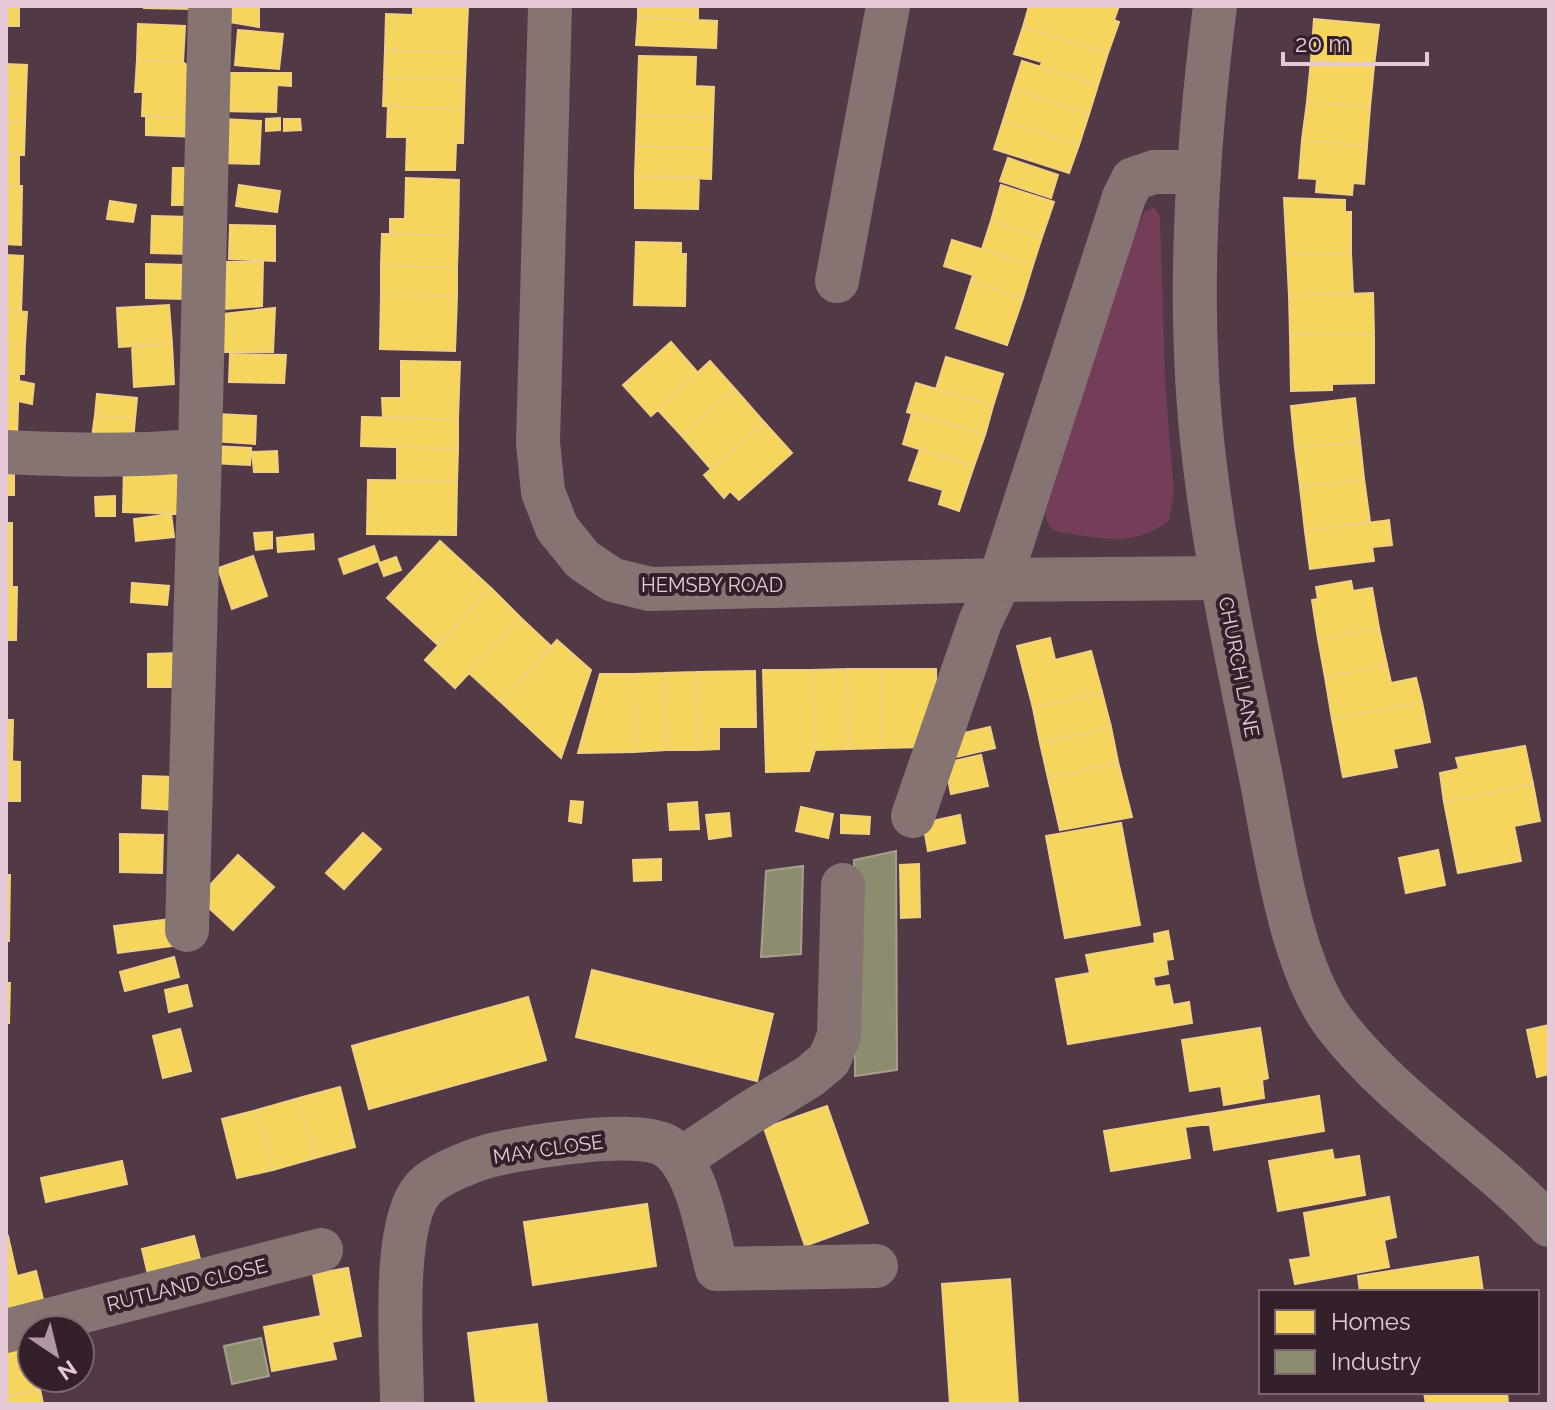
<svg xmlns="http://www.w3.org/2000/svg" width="1555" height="1410" font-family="Raleway,sans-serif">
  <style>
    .green { fill: #743d5a }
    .homes { fill: #f6d55c; stroke: #f1d181; stroke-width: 2 }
    .industry { fill: #8c8c6e; stroke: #a79e8d; stroke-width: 2 }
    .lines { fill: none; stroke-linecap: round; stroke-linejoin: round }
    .minor { stroke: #857471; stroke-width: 44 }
    .labels { text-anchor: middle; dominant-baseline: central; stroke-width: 8; stroke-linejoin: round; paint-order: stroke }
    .street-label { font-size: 20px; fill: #e5c9d6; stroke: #34202a }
  </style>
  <rect width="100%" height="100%" fill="#513a46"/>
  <path class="green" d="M1154,207L1160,216L1165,380L1174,495L1169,520C1134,550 1096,537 1054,531L1048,524L1045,514L1130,245L1144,212Z"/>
  <path class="homes" d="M6,6H19V26H6Z
    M144,6H191V9L144,8Z
    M224,6H259V27L223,21Z
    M413,6H468L466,52L385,50L386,14L413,15Z
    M638,6H698V20L638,17Z
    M1029,6H1119L1114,20L1119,22L1108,53L1023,27Z
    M638,17L717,21L716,48L636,45Z
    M1314,19L1379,25L1374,66L1311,60Z
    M138,24L185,26L183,62L137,60Z
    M1023,27L1108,53L1098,85L1040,67L1042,62L1014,54Z
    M238,30L283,34L279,69L235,65Z
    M385,50L466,52L465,80L384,78Z
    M639,56L696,57L695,86L714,87L713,117L637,115Z
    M137,60L183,62L200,76L198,118L142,116L143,92H135Z
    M1311,60L1374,66L1370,107L1307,102Z
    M1022,61L1098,85L1089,114L1013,89Z
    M6,64L27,65L26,93L6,92Z
    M230,73H291V86L277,85L276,112L221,111Z
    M384,78L465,80L464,109L383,106Z
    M1013,89L1089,114L1079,145L1003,121Z
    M6,92L26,93L25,122H6Z
    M1307,102L1370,107L1367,146L1302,140Z
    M388,106L464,109L463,143H456L455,170H406L407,137H387Z
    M637,115L713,117L712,148L636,146Z
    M146,116L198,118V137L146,135Z
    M280,118V130L266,131V119Z
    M222,119L261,121L259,164L220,163Z
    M284,119H300L301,130L284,131Z
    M1003,121L1079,145L1069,173L994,149Z
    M6,122H25L24,155L6,154Z
    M1302,140L1367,146L1364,184L1353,183L1352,195L1316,192L1317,179L1299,178Z
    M636,146L712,148L711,179L635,176Z
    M6,154L19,155V186H6Z
    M1008,158L1058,175L1051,198L1000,181Z
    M173,168H193L192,205H172Z
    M635,176L699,178L698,209L635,208Z
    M406,178L459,180L458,235L390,234V219H405Z
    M239,185L280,191L277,212L236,206Z
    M1001,185L1054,202L1042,237L991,221Z
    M6,186H22L21,245L6,244Z
    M1284,198L1345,200V212H1351V253L1287,255Z
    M110,201L136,205L133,222L107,219Z
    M152,216L191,217L190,254L151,253Z
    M991,221L1042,237L1033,265L982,249Z
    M230,225L275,226V261L229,259Z
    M382,234L458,235L457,267L381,266Z
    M952,240L1033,265L1023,298L971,281L973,275L944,266Z
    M636,242L681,243V254H686L685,306L634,305Z
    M1351,253L1353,293L1289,296L1287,255Z
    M6,255L23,256L21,312L6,311Z
    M226,262H263L262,306L225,309Z
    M146,264L185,265L184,299L146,298Z
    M381,266L457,267V296L381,295Z
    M971,281L1023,298L1007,345L956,328Z
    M1373,293L1374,334L1290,335L1289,296Z
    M381,295L457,296L455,351L380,349Z
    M169,305L172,344L119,347L117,308Z
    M275,308L273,352H222L213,315Z
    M6,311L27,312L25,344L6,343Z
    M1374,334V383L1332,384V390L1291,391L1290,335Z
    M671,342L698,373L651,416L623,385Z
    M6,343L25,344L24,374L6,373Z
    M172,344L174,384L134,387L132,346Z
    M230,354L286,355L284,383L229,382Z
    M946,357L1003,374L993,406L936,389Z
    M401,361L460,362L458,419L383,417L382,398H401Z
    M710,361L735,389L682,436L658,410Z
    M6,373L19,374V381L34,384L32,404L18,401V407L6,406Z
    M916,383L993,406L985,435L907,412Z
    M735,389L764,422L711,469L682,436Z
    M97,394L137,398L135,419L95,415Z
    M1355,398L1360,441L1295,448L1291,406Z
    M6,406L18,407L17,437H6Z
    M912,413L985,435L974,466L903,444Z
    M217,414L256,416L255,444L214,441Z
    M95,415L135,419L133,441L92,437Z
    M362,417L458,419V449L361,446Z
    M764,422L792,453L739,500L730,491L724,498L704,475Z
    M1360,441L1364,479L1300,487L1295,448Z
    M212,446L251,448L250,465L211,463Z
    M397,447L458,449L457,481L397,480Z
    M920,449L974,466L959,511L939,504L943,490L909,480Z
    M277,451L278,472H254L252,452Z
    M6,463H14V495H6Z
    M124,467L186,469L185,514L123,512Z
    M1364,479L1370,522L1305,531L1300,487Z
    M368,480L457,481L456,535L367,534Z
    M115,496V516H96L95,497Z
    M171,514L174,537L136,541L134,519Z
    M1389,520L1392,545L1372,547L1374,561L1310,569L1305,531Z
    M6,523H12V556H6Z
    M272,532V548L256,550L254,533Z
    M313,534L314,549L278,552L277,538Z
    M440,541L491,588L438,645L387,598Z
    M374,546L379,561L344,574L339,559Z
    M6,556H12V587H6Z
    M253,556L267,596L232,609L218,568Z
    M396,557L401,570L384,576L379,563Z
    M1351,581L1353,591L1372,588L1379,628L1318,639L1312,600L1318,599L1316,587Z
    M132,583L169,586L167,605L131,602Z
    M6,587H17L16,640H6Z
    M491,588L521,618L455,688L425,660Z
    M521,618L552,647L501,702L469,673Z
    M1379,628L1387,665L1325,677L1318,639Z
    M1050,638L1055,660L1091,651L1102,692L1033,708L1017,646Z
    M557,640L591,670L561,758L501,702Z
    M180,653V687H148V654Z
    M1387,665L1391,683L1416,678L1422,702L1332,719L1325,677Z
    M847,669H881L882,748L849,749Z
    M847,669L849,749L815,750L813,670Z
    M881,669H936L937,723L925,747L882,748Z
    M763,670H813L815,750L809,771L766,772Z
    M755,671L756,727H719V749L698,750L696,672Z
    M696,672L698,750H666L664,673Z
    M664,673L666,750L635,752L634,674Z
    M600,674H634L635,752L578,753Z
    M1102,692L1111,727L1040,743L1033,708Z
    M1422,702L1430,742L1393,749L1397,767L1343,777L1332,719Z
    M6,720H13L12,761H6Z
    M990,727L995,748L956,757L951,736Z
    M1111,727L1118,762L1048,778L1040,743Z
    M1525,746L1533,784L1444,802L1440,773L1459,769L1456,758Z
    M981,755L988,786L951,794L945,763Z
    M6,761L20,762V801H6Z
    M1118,762L1132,817L1060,830L1048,778Z
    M143,776L175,777L174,810L142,808Z
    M1533,784L1540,821L1514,826L1521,861L1458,873L1444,802Z
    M571,801L583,802L581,823L569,821Z
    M697,802L699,829L670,830L668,804Z
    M801,807L833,814L828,838L796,831Z
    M729,813L731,836L709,839L706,815Z
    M841,815L870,817L869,834L841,833Z
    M960,815L965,843L928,851L923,823Z
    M1121,823L1140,925L1065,938L1046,836Z
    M363,833L381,849L344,889L326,873Z
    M120,834L163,835L162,873L120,872Z
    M1438,850L1445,885L1406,893L1399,858Z
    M238,855L274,887L233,930L198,898Z
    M661,859V880L634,881L633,860Z
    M919,864L920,917L901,918L900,865Z
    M6,875H10L9,941H6Z
    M170,919L173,946L118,953L114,926Z
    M1168,931L1173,959L1166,960L1168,974L1153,977L1155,987L1169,985L1173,1005L1189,1002L1192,1023L1068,1044L1056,979L1090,973L1086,955L1155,943L1154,934Z
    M174,957L179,977L125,991L120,972Z
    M592,970L773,1014L757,1081L576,1037Z
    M6,983H10L9,1023H6Z
    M187,985L192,1006L169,1012L165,990Z
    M528,997L546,1060L369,1109L352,1046Z
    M1549,1025V1074L1537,1077L1527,1030Z
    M1260,1028L1268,1078L1262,1080L1264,1098L1224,1105L1221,1086L1190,1091L1182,1040Z
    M180,1029L191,1071L163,1078L153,1036Z
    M340,1087L355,1147L315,1158L299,1098Z
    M1319,1096L1324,1131L1214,1150L1208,1114Z
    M299,1098L315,1158L273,1170L257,1110Z
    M827,1106L868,1223L805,1246L764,1128Z
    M257,1110L273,1170L237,1178L222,1119Z
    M1208,1114L1210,1124L1185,1127L1190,1158L1111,1171L1104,1131Z
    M1332,1150L1334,1160L1359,1156L1365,1195L1278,1211L1269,1161Z
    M122,1161L127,1184L46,1202L41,1178Z
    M1389,1197L1396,1237L1384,1240L1389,1267L1295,1284L1290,1260L1311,1257L1304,1213Z
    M647,1204L656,1266L533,1285L524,1222Z
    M8,1236L17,1276L6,1279V1237Z
    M194,1236L203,1270L150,1283L142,1249Z
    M1478,1257L1483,1292H1360L1358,1276Z
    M348,1268L361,1336L332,1342L336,1359L272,1371L264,1327L321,1316L313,1274Z
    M36,1271L46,1311L6,1320V1279Z
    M1010,1279L1018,1404H950L942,1284Z
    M537,1324L547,1404H476L468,1333Z
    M29,1343L32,1378H37L40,1389L6,1397V1349Z
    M40,1389L43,1404H6V1397Z
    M1424,1392H1510H1507L1508,1404H1426Z"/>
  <path class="industry" d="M896,851L897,1070L855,1076L854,860Z
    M803,866L801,954L761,957L766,871Z
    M261,1338L269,1376L232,1384L224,1346Z"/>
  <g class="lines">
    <path class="minor" d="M550,6L538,442L543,492L557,528L583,560L613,580L650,589L1000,580L1222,578
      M1215,6C1196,156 1186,315 1205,466C1218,573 1241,677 1262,782C1275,852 1292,968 1335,1024C1395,1102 1482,1154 1549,1225
      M837,281L888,6
      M6,452C71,455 135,457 200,450L210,6
      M913,816L980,622L1000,580L1124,197L1133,179L1154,172H1198
      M187,930L200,450
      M681,1159L748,1114L810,1076L829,1060L839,1036L843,885
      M6,1331L321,1250
      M402,1404C402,1354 391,1225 423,1189C435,1175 471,1161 488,1156C522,1148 641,1127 668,1147C699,1170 707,1233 717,1269L876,1266"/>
  </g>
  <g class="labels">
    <g class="street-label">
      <text x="712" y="585">HEMSBY ROAD</text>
      <text transform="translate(1239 667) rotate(79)">CHURCH LANE</text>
      <text transform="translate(548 1149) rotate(-8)">MAY CLOSE</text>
      <text transform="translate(187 1285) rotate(-14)">RUTLAND CLOSE</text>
    </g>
  </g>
  <rect width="1555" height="1410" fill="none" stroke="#e5c9d6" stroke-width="16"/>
  <rect x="1259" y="1290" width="280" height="104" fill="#34202a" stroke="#7b646f" stroke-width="2"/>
  <rect x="1275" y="1310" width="40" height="24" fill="#f6d55c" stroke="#7b646f" stroke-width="2"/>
  <text x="1331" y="1330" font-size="24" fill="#e5c9d6">Homes</text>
  <rect x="1275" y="1350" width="40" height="24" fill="#8c8c6e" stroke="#7b646f" stroke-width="2"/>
  <text x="1331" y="1370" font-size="24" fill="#e5c9d6">Industry</text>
  <g transform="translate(56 1354) rotate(145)"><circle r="38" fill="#34202a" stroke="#7b646f" stroke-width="2"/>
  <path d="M0-6L14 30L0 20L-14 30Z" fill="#b197a4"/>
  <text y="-12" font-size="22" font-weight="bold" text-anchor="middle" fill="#e5c9d6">N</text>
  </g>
  <path d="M1283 52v12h144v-12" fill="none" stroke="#e5c9d6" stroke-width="4"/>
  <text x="1295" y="52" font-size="24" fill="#e5c9d6" stroke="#34202a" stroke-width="6" paint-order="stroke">20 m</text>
</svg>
